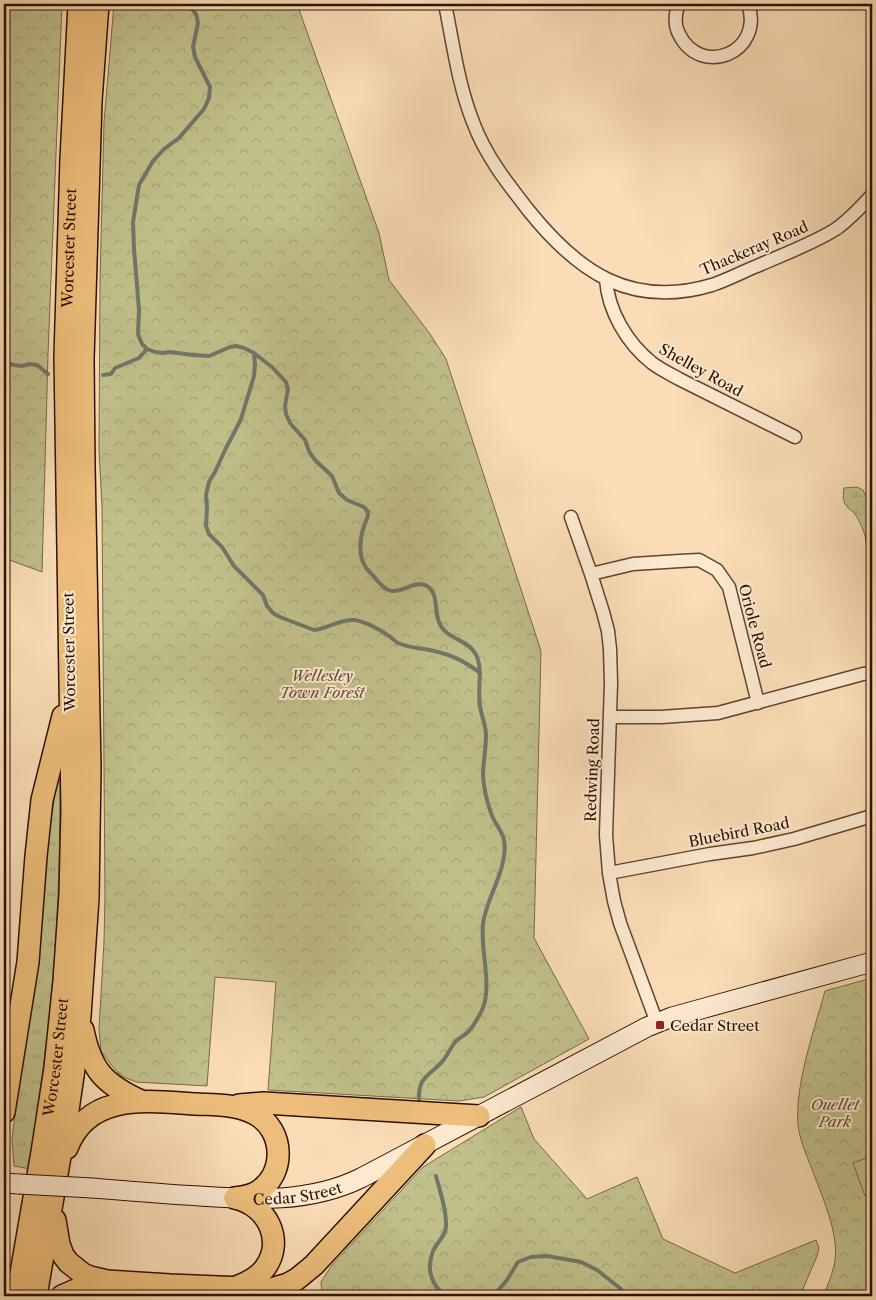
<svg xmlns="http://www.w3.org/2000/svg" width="876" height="1300" font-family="'Libre Caslon Text',serif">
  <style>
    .grass { fill: url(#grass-tufts); stroke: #786846 }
    .wetland { fill: url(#wetland-marsh); stroke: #786846 }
    .park { fill: url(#park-crowns); stroke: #786846 }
    .garden { fill: #c1c08b; stroke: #786846 }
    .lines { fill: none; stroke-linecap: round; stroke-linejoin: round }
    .stream { stroke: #717767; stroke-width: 4 }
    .minor-casing { stroke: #61432e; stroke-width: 15 }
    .secondary-casing { stroke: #2e1000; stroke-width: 21 }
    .trunk-casing { stroke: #2e1000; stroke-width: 24 }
    .minor { stroke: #fce9d0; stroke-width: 12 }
    .secondary { stroke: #fce9d0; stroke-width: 19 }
    .trunk { stroke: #edbe7b; stroke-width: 21 }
    .secondary-bridge-casing { stroke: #2e1000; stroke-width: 21; stroke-linecap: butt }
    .secondary-bridge { stroke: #fce9d0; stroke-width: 19 }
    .poi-dot { fill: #8f2418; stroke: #fce9d0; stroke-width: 2 }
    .labels { text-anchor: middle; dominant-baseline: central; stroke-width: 4; stroke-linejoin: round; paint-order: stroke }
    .street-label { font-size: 15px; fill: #2e1000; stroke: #fce9d0 }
    .park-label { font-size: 15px; font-style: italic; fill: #614e31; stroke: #fce9d0 }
    .poi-label { font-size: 15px; fill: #2e1000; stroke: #fce9d0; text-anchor: start }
  </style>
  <defs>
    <pattern id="grass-tufts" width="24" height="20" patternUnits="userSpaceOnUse" patternTransform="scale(1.25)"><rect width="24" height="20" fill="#c1c08b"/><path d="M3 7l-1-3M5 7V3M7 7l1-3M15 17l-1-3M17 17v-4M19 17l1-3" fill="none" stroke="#a6a476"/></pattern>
    <pattern id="wetland-marsh" width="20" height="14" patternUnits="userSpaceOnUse" patternTransform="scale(1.25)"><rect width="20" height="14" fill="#c1c08b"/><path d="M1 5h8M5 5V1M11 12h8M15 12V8" fill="none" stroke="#a6a476"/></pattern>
    <pattern id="park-crowns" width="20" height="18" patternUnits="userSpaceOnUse" patternTransform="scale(1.25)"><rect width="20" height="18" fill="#c1c08b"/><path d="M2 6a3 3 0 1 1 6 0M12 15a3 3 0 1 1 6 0" fill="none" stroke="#a6a476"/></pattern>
  </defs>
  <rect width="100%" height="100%" fill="#faddb6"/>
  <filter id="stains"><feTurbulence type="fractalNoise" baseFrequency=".004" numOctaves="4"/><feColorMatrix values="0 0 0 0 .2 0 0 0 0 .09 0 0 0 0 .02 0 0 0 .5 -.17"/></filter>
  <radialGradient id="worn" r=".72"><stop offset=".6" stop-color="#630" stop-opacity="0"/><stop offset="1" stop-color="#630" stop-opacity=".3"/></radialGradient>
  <path class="grass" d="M60,769C60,838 59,907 53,975C48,1040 38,1104 30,1169L14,1166L12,1139L18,1089L37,967L46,854L54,800L51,794Z"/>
  <path class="wetland" d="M857,487L863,490L868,502L872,509V556L867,550C866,537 864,530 858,519C850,504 841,511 844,488Z"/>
  <path class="park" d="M4,4H62L48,354L42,572L4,558Z
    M114,4H297L379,233L389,280L430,334L446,359L541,651L534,938L589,1039L484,1097L459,1101L268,1090L276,982L215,977L207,1086L136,1082L121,1076L112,1066L101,1051L99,1029L104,942L105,897L102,506L99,450L100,280L104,122Z
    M872,978V1296H823C828,1285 833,1273 835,1260C839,1233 821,1194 812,1169C807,1157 799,1137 798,1125C795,1083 814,1031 825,991Z
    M521,1107L534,1139L587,1199L637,1177L663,1239L735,1273L816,1240L819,1248L817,1256L800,1296H322L321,1282L332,1265L423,1167Z"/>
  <path class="garden" d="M872,1156V1194L865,1196L853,1163Z"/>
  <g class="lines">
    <path class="stream" d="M188,4L196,14L198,23L193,47L195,57L210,87L209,98L204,109L179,138L164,149L153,161L139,185L133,222L134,249L139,310L138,334L142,344L147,349L155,352L162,353L170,352L193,355L209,356L230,347L236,346L244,348L254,353L272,367L286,382L288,389L285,406L286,414L290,423L305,440L309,451L315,460L332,476L339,493L347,500L364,507L368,512C369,517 366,520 364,526C360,537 358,555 365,566C367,570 372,574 375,578C379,583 385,590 392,591C403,592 414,581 425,585C439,591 434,610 439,622C445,639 467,639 475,653C484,667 477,690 480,706C481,715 486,725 486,735C486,749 483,763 483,776C484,789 487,802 491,813C494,823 502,830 504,840C509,867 486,898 483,924C480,950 493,987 482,1010C478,1018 474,1026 468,1032C464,1036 459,1038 456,1041C450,1048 447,1057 441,1063C427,1077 418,1078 419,1100
      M254,353L255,365L254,376L241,419L236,429L226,448L215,472L209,482L206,495L207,508L206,526L209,534L222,547L234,566L263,595L267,606L273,613L280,617L314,630C327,629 340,619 354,620C364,621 381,630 389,636C392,638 395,641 398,643C408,647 414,648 424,649C444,652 464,660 480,673
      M4,362L14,365L22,366L29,364L37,365L48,374
      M103,375L111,374L115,368L139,358L147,349
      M436,1176C440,1192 447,1210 446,1226C446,1236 437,1242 433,1251C426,1269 431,1285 446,1296
      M493,1296L507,1280L518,1262L531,1257L547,1256L581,1262L597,1270L621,1289L623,1296"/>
    <g class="minor-casing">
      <path id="minor" d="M445,4C453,43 458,84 473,122C485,155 507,183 529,211C578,272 631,309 712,285C727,280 742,272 757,266C782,255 814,243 836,229C850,219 861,207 872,195
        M679,4C675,13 674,25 679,34C701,79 765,52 748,4
        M606,279C608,311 627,343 652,363C660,369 670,374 679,379L795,437
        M571,517L591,574L603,612L608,631L610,649L611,683L606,835L609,873L614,901L620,923L657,1023
        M591,574L633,564L680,561L699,560L717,570L729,587L758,703
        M610,717H661L718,713L863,674L872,673
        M609,873L710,854L753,848L794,839L872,816"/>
    </g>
    <g class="secondary-casing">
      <g id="secondary">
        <path d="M4,1183L19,1184"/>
        <path id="s1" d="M92,1188C128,1191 163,1194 199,1196C254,1200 310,1203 361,1178L647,1027L672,1017L701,1009L872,962"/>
      </g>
    </g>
    <g class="trunk-casing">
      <g id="trunk">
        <path d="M83,1030C91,1070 104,1084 141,1101"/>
        <path d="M239,1105L264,1103L479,1116"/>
        <path d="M4,1112L28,962L36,856L42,800L63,716"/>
        <path d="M67,1148C88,1092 147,1101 196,1104C215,1105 238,1104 255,1114C285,1130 286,1175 257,1192C250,1196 243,1197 235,1198"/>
        <path d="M235,1198C267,1205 285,1240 265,1268C258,1278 247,1283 236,1287"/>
        <path d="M55,1220L59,1244L63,1255L68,1262L83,1274L90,1277L107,1281L170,1285L271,1289L288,1284L297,1279L314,1265L425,1145"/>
        <path id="s2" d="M17,1296L42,1152L55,1068L64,981L70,895L72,811L65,356L71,159L79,4"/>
        <path d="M36,1296L68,1110L75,1062L80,1016L88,898L90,768L84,466L83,359L91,101L98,4"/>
        <path d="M62,1296L85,1286L105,1281"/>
      </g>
    </g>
    <use href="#minor" class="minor"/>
    <use href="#secondary" class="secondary"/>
    <use href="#trunk" class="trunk"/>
    <g class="secondary-bridge-casing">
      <path id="secondary-bridge" d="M19,1184L92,1188"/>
    </g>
    <use href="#secondary-bridge" class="secondary-bridge"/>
  </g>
  <rect class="poi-dot" x="655" y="1020" width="10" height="10" rx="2.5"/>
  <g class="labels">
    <g class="street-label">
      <text stroke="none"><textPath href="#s2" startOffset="1052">Worcester Street</textPath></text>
      <text transform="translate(754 248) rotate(-23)">Thackeray Road</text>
      <text transform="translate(701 370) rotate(29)">Shelley Road</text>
      <text transform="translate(755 626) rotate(75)">Oriole Road</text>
      <text transform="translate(69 652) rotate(-91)">Worcester Street</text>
      <text transform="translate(592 770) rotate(-88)">Redwing Road</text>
      <text transform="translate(739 832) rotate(-11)">Bluebird Road</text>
      <text stroke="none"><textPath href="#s2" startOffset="242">Worcester Street</textPath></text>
      <text stroke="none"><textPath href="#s1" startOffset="206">Cedar Street</textPath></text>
    </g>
    <g class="park-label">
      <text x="322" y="675">Wellesley<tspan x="322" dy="17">Town Forest</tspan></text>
      <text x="835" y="1104">Ouellet<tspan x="835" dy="17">Park</tspan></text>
    </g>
    <g class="poi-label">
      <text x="670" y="1025">Cedar Street</text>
    </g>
  </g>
  <rect width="876" height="1300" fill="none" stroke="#faddb6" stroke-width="20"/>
  <rect x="5" y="5" width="866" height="1290" fill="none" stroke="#2e1000" stroke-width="2.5"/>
  <rect x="10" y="10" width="856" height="1280" fill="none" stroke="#2e1000"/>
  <rect width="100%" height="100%" filter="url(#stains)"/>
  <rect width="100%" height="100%" fill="url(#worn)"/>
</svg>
